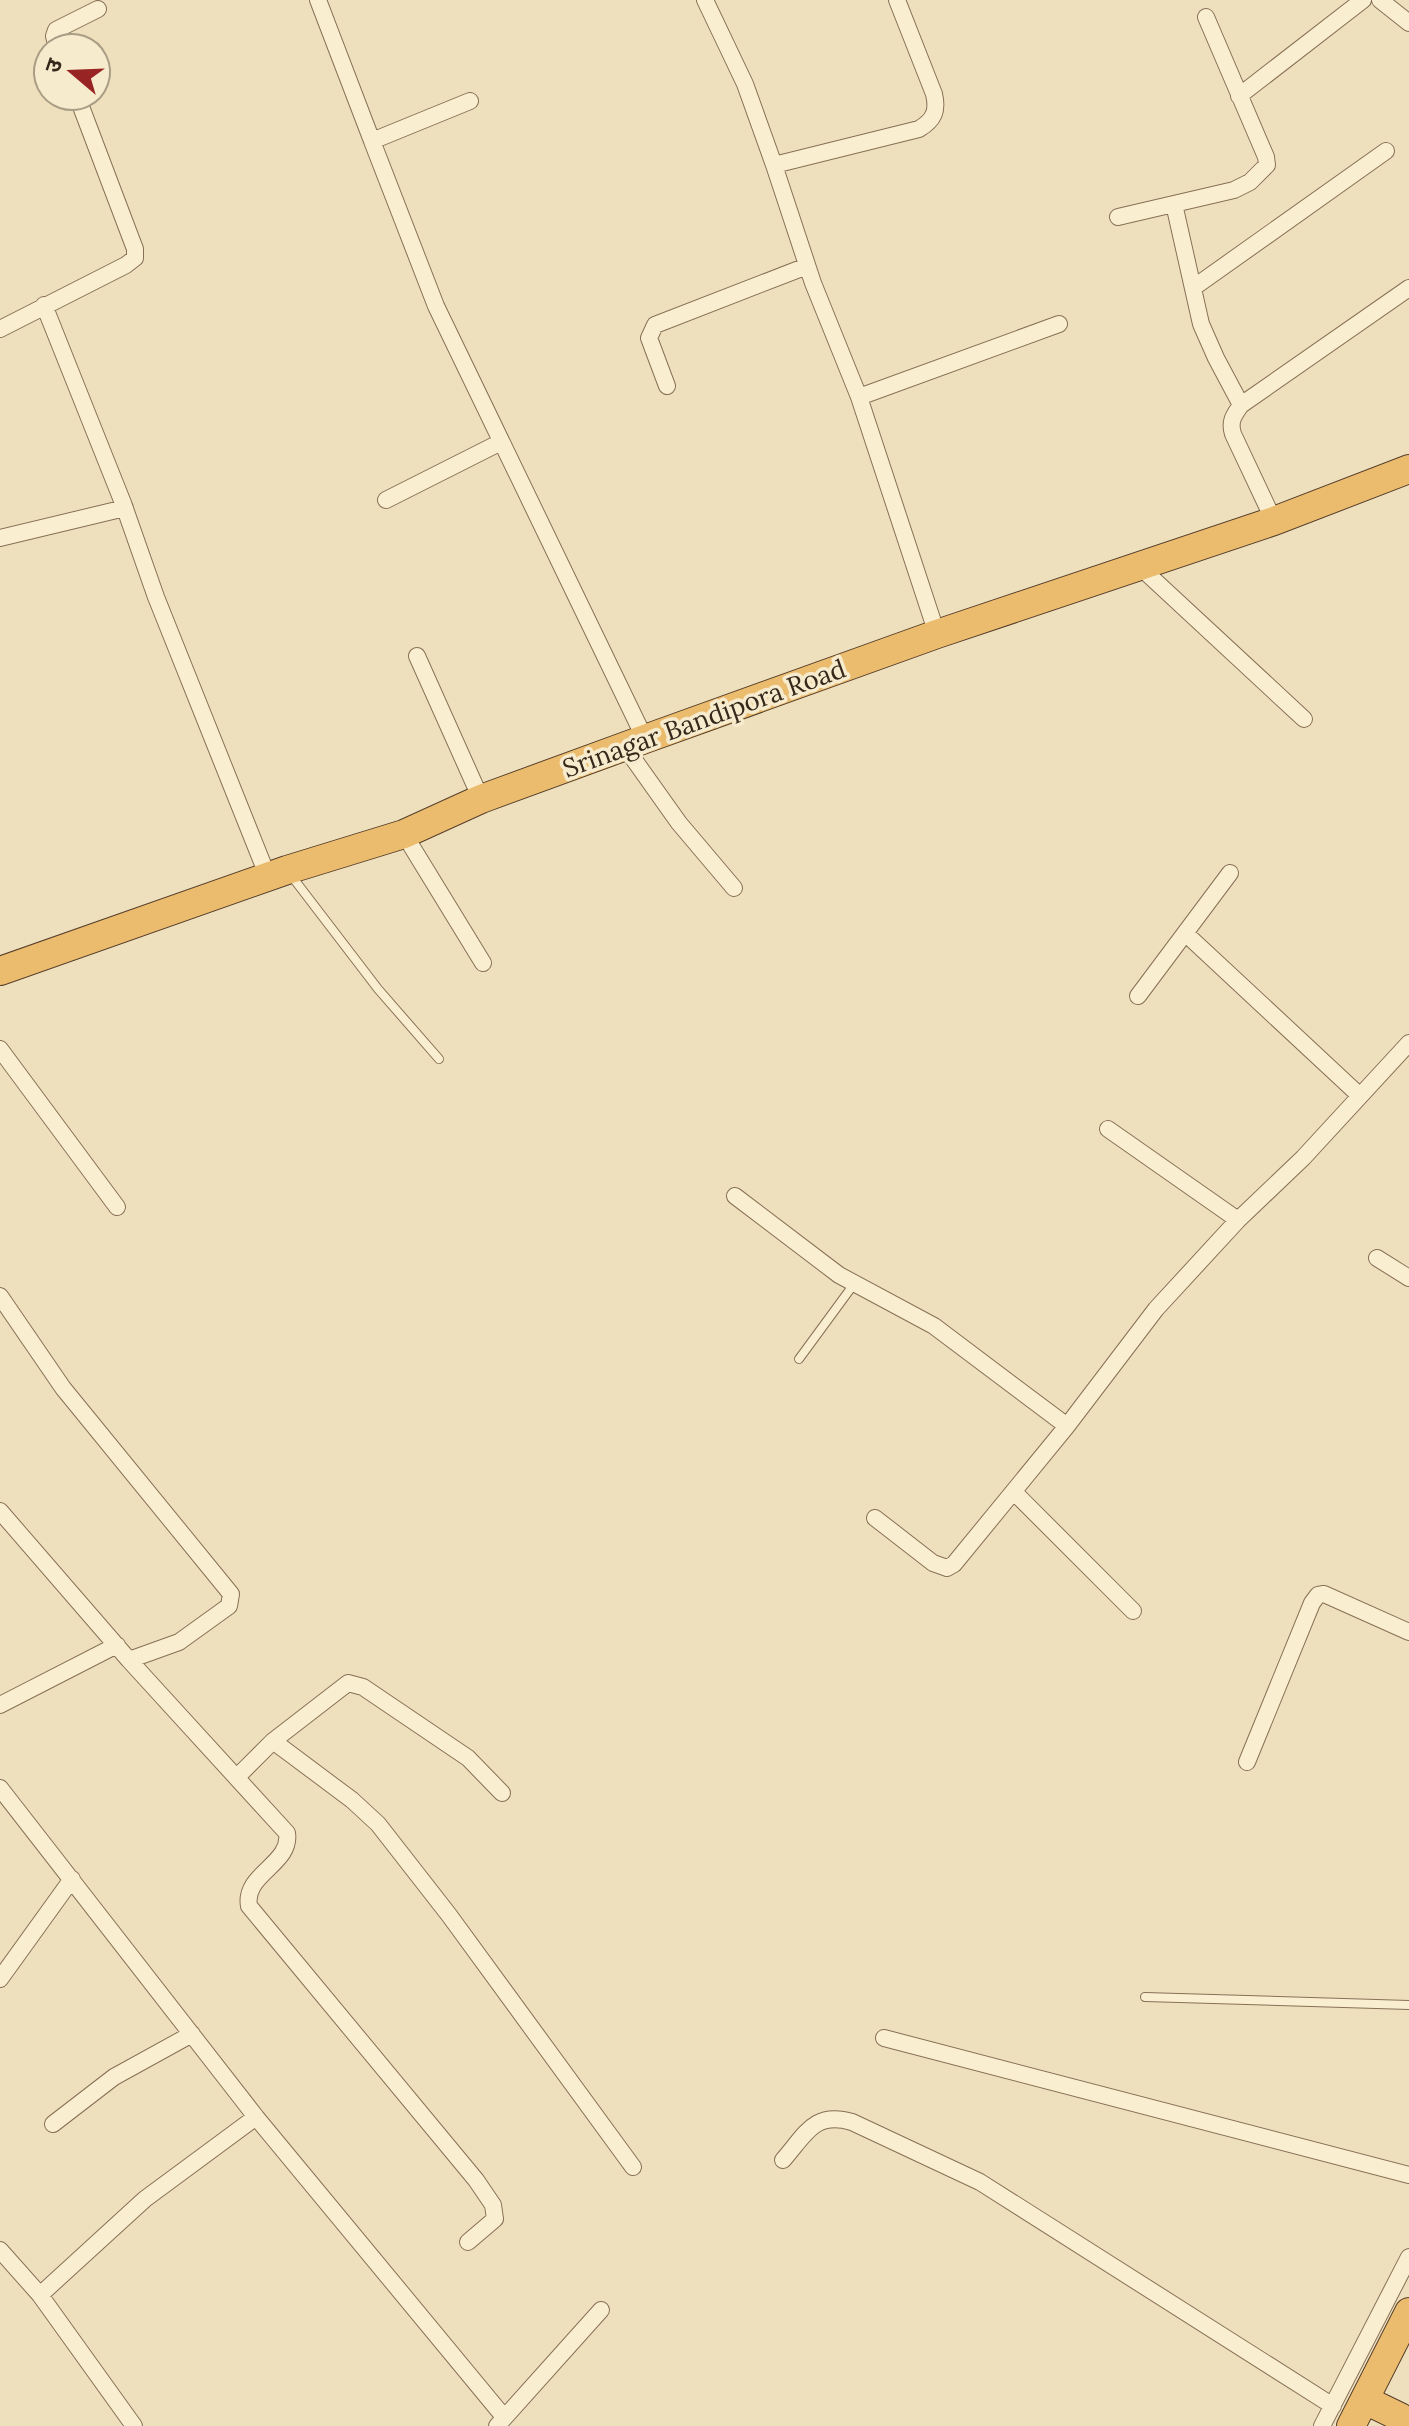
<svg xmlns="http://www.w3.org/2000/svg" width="1409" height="2426" font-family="Lora,'Noto Sans Devanagari',serif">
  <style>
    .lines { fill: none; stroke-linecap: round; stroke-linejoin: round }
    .service-casing { stroke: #877056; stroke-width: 10 }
    .minor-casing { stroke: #877056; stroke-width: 18 }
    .trunk-casing { stroke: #553e2b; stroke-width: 30 }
    .service { stroke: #faeed1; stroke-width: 8 }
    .minor { stroke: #faeed1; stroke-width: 16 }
    .trunk { stroke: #ecbc6e; stroke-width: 28 }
    .labels { text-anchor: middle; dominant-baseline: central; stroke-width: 7; stroke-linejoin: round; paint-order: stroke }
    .street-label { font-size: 26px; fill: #36281b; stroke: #f6ebcd }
  </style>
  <rect width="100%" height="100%" fill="#efe0bd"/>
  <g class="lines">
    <g class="service-casing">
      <path id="service" d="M290,874L378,989L439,1059
        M799,1359L854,1284
        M1145,1997L1409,2005"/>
    </g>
    <g class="minor-casing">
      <path id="minor" d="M318,0L372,141
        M705,0L745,84L774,165
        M897,0L934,94C938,111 934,120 919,129L774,165L813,283L859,397L937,634
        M1380,0L1409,23
        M57,48L54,36L56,30L98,9
        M1239,96L1363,0
        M470,101L372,141L436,306L645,739
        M1174,204L1201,324L1216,358L1241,405
        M1118,217L1234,190L1250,182L1267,165L1266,157L1206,17
        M1193,288L1386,151
        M44,305L123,503L156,597L268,877
        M0,329L126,265L135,258V249L77,96
        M667,386L649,338L655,325L807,266
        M859,397L1059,324
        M386,500L501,442
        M1274,521L1233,434C1229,421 1234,415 1241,405L1409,288
        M0,538L125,508
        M1139,566L1304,719
        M417,656L481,799
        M625,747L679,823L734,888
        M404,834L483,963
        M1185,933L1359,1095
        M1138,996L1230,873
        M0,1049L117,1207
        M1108,1129L1238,1220
        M735,1196L839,1275L934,1326L1067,1426
        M1377,1258L1409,1278
        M0,1296L63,1388L231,1594L229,1606L179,1642L129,1660
        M1014,1492L1133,1611
        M0,1511L129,1660L287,1833C292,1864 243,1874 249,1906L476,2180L493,2205L495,2219L468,2242
        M875,1518L933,1563L947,1568L954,1564L1067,1426L1156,1309L1238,1220L1303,1158L1409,1043
        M0,1705L117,1645
        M273,1741L352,1800L378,1824L449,1915L633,2167
        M1247,1762L1312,1603L1318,1595L1324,1594L1409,1632
        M237,1777L273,1741L348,1683L363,1687L468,1758L502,1793
        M0,1788L256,2117L504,2417
        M0,1979L72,1879
        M884,2038L1409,2175
        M53,2124L114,2077L192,2034
        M783,2160C806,2134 814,2111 852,2122L980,2182L1333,2406
        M0,2250L40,2295L134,2426
        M40,2295L145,2199L256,2117
        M497,2426L601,2310
        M1322,2426L1409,2257"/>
    </g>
    <g class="trunk-casing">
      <path id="trunk" d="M0,971L287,870L404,834L481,799L645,739L937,634L1274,521L1409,469
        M1365,2400L1400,2417
        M1351,2426L1409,2312"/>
    </g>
    <use href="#service" class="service"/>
    <use href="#minor" class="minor"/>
    <use href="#trunk" class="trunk"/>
  </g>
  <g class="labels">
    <g class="street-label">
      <text transform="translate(704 718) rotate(-20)">Srinagar Bandipora Road</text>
    </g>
  </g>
  <g transform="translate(72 72) rotate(289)"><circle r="38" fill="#f6ebcd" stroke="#a99d86" stroke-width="2"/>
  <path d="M0-6L14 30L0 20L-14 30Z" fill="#982424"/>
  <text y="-12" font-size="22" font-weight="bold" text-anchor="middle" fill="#36281b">उ</text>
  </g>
</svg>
